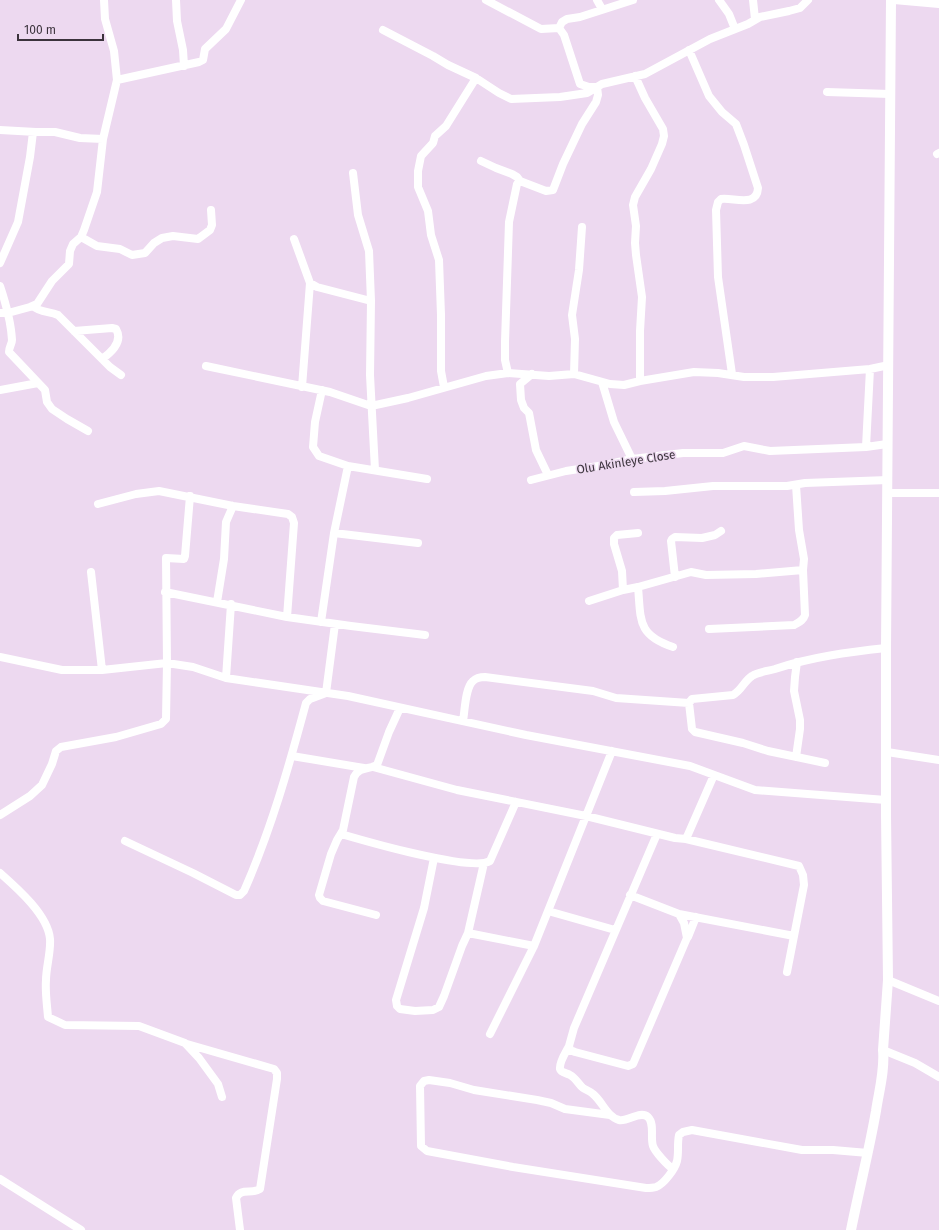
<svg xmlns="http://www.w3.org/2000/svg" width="939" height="1230" font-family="'Fira Sans',sans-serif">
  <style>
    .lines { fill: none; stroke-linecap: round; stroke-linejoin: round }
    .minor { stroke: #fff; stroke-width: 8 }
    .major { stroke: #fff; stroke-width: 10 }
    .labels { text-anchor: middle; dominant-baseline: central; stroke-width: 3; stroke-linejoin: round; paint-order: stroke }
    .street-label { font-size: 12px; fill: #3b333c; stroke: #edd9f0 }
  </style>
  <rect width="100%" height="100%" fill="#edd9f0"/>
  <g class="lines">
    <path class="minor" d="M176,0L177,21L183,50L184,66
      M597,0L602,9
      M719,0L729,14L735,29
      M753,0L755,19
      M894,0L939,4
      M559,28L562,22L567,19L580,17L633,0
      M383,30L433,56L448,65L476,78L499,93L511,99L560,97L587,93L602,84L645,74L710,39L748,24L760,17L789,11L800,8L808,0
      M689,50L709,96L722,112L736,124L744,145L758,188C757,208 733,197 721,199L718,202L716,210L718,277L732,374
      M635,76L645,98L663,129L664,136L662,144L651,169L635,197L633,205L636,226L635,243L636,255L642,297L640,331V381
      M117,80L199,62L203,60L205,49L226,29L241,0
      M827,92L890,94
      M0,130L36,132H55L80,138L103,139
      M937,154L939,153
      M481,161L496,168L512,174L517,177L520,181L546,191L553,190L563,164L582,124L596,102L598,95L597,87H589L580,84L564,35L559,28L541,29L486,0
      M353,173L358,215L369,251L371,301L370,375L375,470
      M81,237L97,246L120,249L132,255L145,253L154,243L162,238L173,236L198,239L210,230L212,225L211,210
      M294,239L310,283L317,287L371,301
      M0,263L18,222L30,157L33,132
      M0,286C6,304 11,321 12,340C12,344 9,347 9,352L45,390L47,402L52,409L67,419L88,431
      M33,306C40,313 49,311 58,315L110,367L121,375
      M0,313H8L30,307L37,304L52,281L69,264L70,251L73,244L81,237L84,230L97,192L103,139L117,80L114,51L105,19L104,0
      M74,331L112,328L116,329C123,341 112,352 102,359
      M206,366L330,392L371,406L408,398L486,376L508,373L549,376L574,374L610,384L624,385L640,381L694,372L718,373L744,377H773L870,369L889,365
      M508,373L505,360V342L509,222L517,184L520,181
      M532,374L520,384L521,400L524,408L529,413L536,450L548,475
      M574,374L575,339L572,315L579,270L582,227
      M602,382L614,422L632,459
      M302,387L310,283
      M444,387L441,371V315L439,260L431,235L428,211L418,187V171L421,156L433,143L435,136L446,126L476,78
      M0,390L38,383
      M322,390L315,422L313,447L319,456L348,466L427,479
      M866,447L870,369
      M531,480L566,471L605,465L632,459L683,453H723L744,446L770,451L866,447L887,444
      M634,492L665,491L713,486H787L805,483L888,480
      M888,493H939
      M98,504L136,494L159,491L233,506L288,514L292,517L294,523L287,617
      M334,533L418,543
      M91,572L102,670
      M675,577L671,541L672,539L675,537L702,538L715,535L721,531
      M638,587C641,620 637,635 673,647
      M623,590L622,571L614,544V538L617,535L638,533
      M165,592L287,617L351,626L425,635
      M589,601L623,590L638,587L691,572L706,575L756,574L803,570L804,559L799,530L796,485
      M217,602L224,559L226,522L233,506
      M321,622L334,533L348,466
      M709,629L794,625C799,622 803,621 805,615L803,570
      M0,657L62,670H102L167,663L193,667L226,678L348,696L526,735L690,766L755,790L886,800
      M226,678L231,604
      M463,721C465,710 465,688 473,681C477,677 481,677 485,677L593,691L616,698L689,703
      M887,752L939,760
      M292,756L364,768
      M796,757L800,729V720L794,691L795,677L797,662
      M825,763L768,751L743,743L695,732L692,729L689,703L692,699L733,695C742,690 744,681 752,676C758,672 768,671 775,669C811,657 849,652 886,648
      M373,767L457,790L586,816L675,838L686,839L799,866L803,875L804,885L787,972
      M0,815L30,796L42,785L52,764L56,751L61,747L116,737L161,724L166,719L167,663L166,558L184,559L185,556L190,496
      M341,834C365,841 472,872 490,861L516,802
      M686,839L714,775
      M125,841L193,873L236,895H240L244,891C271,830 289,766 306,703L310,699L326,693L335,624
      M434,858L424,908L396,1000L397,1006L400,1009L415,1011L433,1010L439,1007L444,996L462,946L468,933L484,863
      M0,873C17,888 48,915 50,939C51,952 46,967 46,980C45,992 47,1004 48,1017L65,1025L139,1026L185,1043L199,1058L218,1084L222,1097
      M630,895L679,914L684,923L687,938L633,1064L628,1066L575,1052L570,1050L569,1046L574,1028L657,834
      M548,911L615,930
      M679,914L794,936
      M376,915L323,901L320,898L319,895L331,854L337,840L343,830L354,777C360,766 368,770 377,765L389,732L400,708
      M468,933L534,946
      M688,937L696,917
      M888,980L939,1001
      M490,1034L534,946L612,751
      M187,1044L274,1069L277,1073V1079L260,1189C251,1195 241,1187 236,1198L240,1230
      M569,1046C566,1052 559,1062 560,1069C561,1073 567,1073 570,1075C576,1078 578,1084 583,1088C586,1090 590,1091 593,1094C602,1101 607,1117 619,1120C628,1122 640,1110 648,1117C655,1124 650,1137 653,1146C655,1152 668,1166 673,1169
      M883,1050L915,1063L939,1077
      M610,1115L565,1109L551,1103L537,1100L474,1090L450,1083L429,1080L424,1081L420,1086L421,1146L427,1151L513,1167L646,1188C649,1188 653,1188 656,1187C664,1184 675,1169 677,1161C679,1152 677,1144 679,1135L683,1132L692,1130L802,1150H833L868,1153
      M0,1179L81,1230"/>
    <path class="major" d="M851,1230C859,1190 869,1151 876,1111C879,1091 885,1070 883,1050L888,980L886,815V648L891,0"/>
  </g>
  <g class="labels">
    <g class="street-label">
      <text transform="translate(626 462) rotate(-9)">Olu Akinleye Close</text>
    </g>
  </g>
  <path d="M18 34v6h85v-6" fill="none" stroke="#3b333c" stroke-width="2"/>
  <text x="24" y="34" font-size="12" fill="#3b333c" stroke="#edd9f0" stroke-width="3" paint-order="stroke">100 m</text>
</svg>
